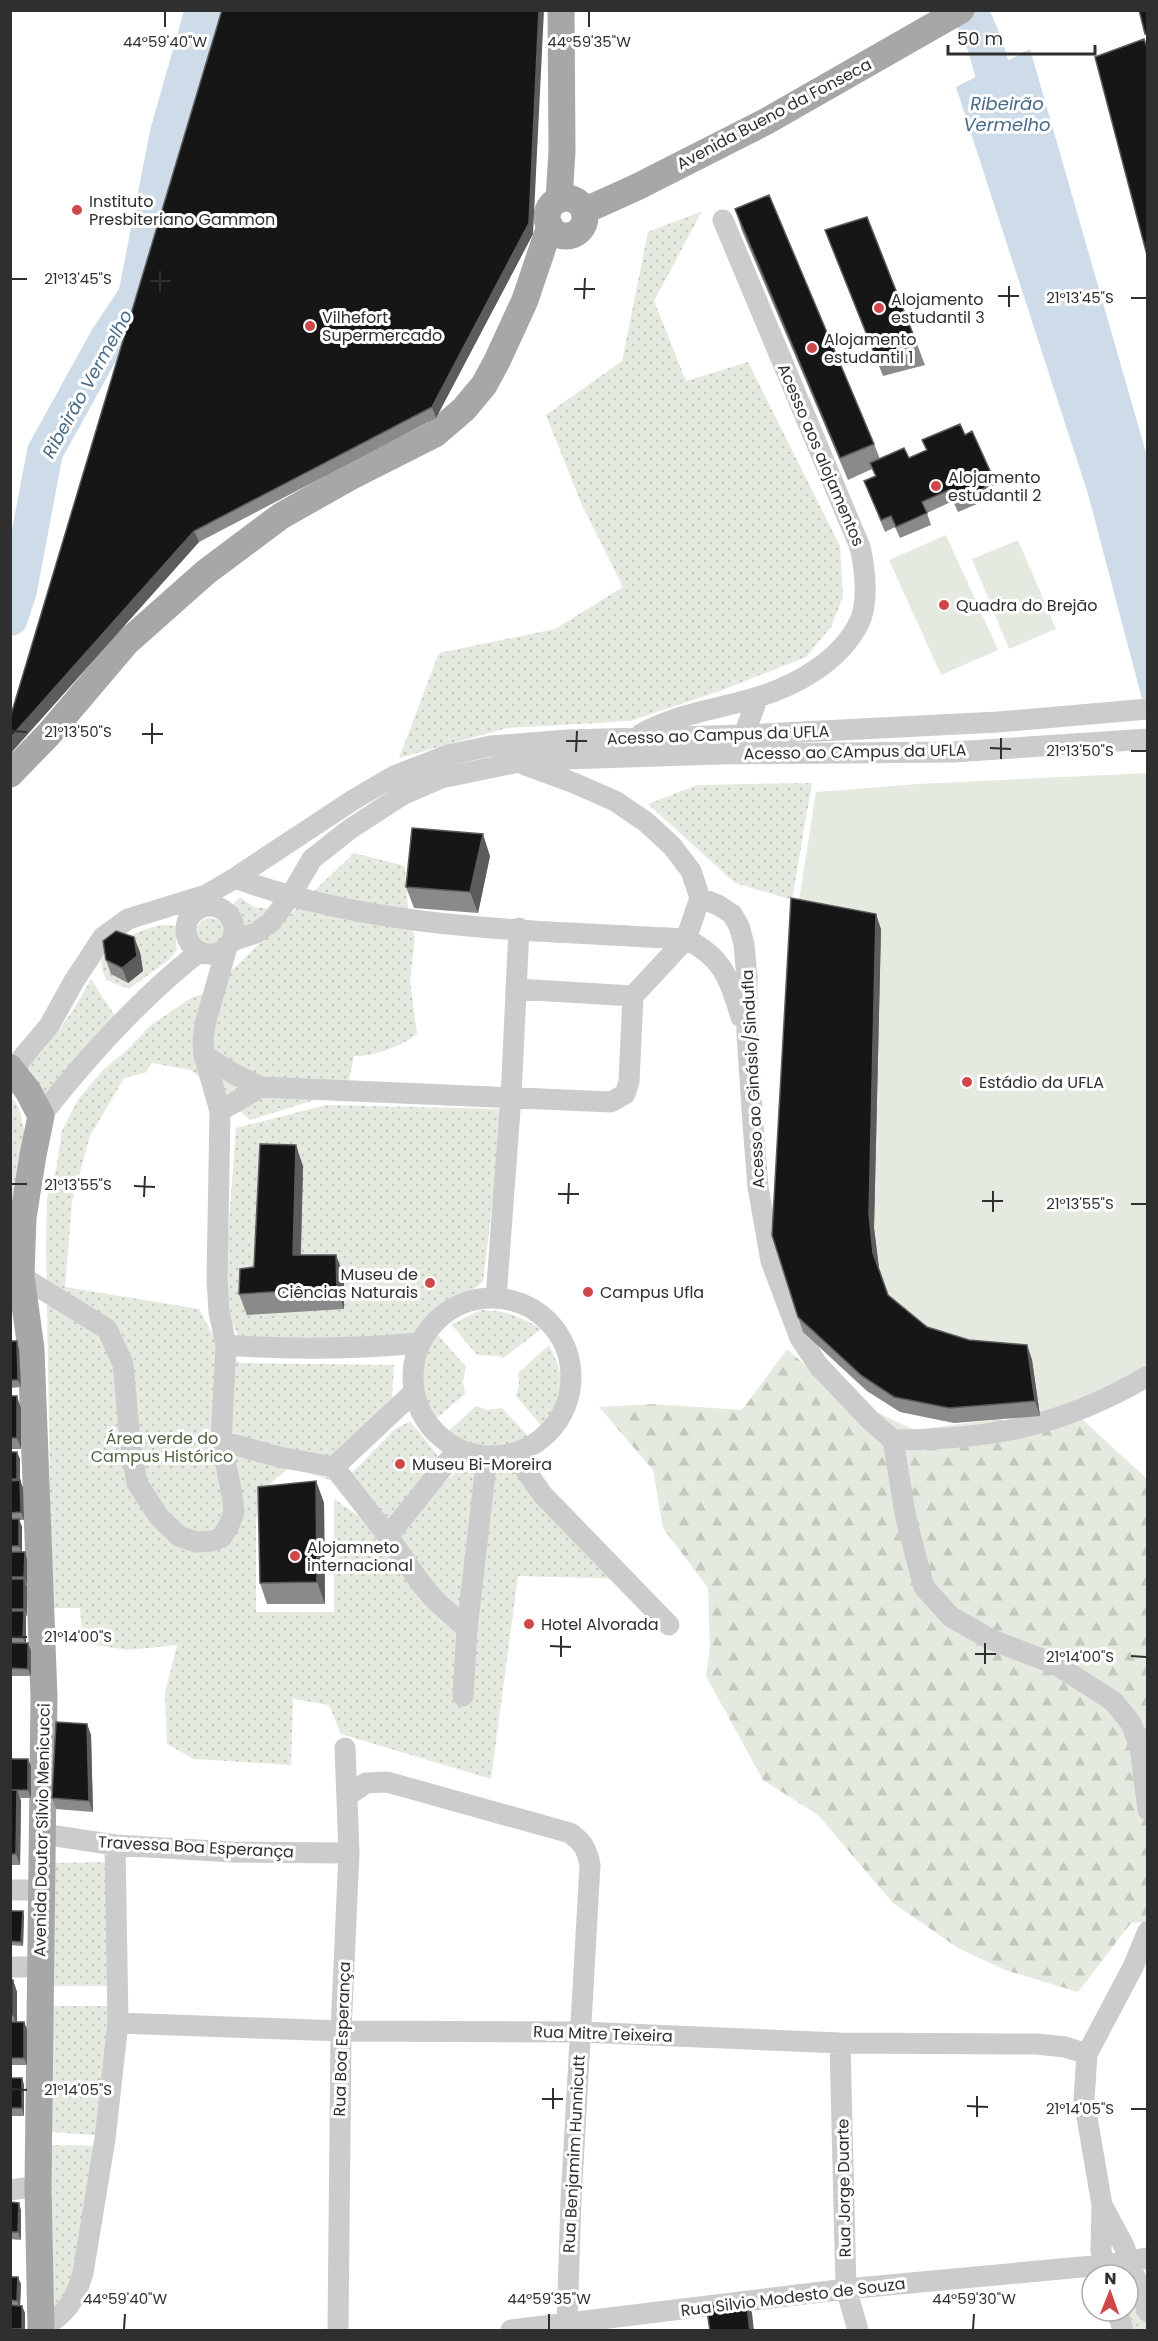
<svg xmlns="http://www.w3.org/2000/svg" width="1158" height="2341" font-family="Poppins,sans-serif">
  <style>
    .forest { fill: url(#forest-firs) }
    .park { fill: url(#park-dots) }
    .garden { fill: #e4eadf }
    .water { fill: #cddce8 }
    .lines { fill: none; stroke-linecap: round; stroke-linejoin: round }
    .river { stroke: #cddce8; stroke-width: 36 }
    .minor { stroke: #ccc; stroke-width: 21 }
    .major { stroke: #a7a7a7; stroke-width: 27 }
    .wall { fill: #8a8a8a }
    .shaded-wall { fill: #5c5c5c }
    .building { fill: #161616; stroke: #5c5c5c; stroke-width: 1.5 }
    .ticks { fill: none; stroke: #2f2f2f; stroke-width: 2 }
    .poi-dot { fill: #d04749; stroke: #fff; stroke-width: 2 }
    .labels { text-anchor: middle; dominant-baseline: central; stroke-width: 6; stroke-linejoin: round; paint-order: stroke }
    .street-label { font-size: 16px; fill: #2f2f2f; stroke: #fff }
    .poi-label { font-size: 16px; fill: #2f2f2f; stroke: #fff; text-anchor: start }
    .park-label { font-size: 16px; fill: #506542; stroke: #fff }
    .water-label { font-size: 18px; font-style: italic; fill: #476a87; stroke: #fff }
    .ticks-label { font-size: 15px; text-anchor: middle; fill: #2f2f2f; stroke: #fff; stroke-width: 6; stroke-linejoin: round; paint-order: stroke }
  </style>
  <defs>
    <pattern id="forest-firs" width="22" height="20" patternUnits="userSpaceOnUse" patternTransform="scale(1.5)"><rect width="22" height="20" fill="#e4eadf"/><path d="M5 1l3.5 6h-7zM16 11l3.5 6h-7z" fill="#c4c9c0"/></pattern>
    <pattern id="park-dots" width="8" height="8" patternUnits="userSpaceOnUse" patternTransform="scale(1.5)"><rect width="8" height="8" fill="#e4eadf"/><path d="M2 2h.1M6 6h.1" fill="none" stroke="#c4c9c0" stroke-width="1.8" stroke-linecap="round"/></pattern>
  </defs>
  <rect width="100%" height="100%" fill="#fff"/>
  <path class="forest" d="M787,1349L837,1393L914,1430L990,1420L1082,1419L1147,1479V1922L1131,1923L1078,1992L1005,1970L958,1948L893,1903L818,1815L763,1780L706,1676L710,1647L708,1588L663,1528L653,1470L599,1407L654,1404L742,1410Z"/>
  <path class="park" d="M702,211L654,301L686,381L748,362L840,546L843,597L831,627L806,657L720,691L630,721L507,728L399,758L439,653L555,629L623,587L582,505L546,415L622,361L648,232Z
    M812,783L792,900L735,883L648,804L697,785Z
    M354,853L405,866L409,921L415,937L410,980L417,1034C402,1046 373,1057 354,1056L347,1090L250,1120L191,1070L152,1063L145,1073L124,1078L90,1136L72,1202L65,1287L199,1309L222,1352L240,1363L394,1365L391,1412L343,1473H352L395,1429L410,1421L443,1462L396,1528L336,1482L290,1467C267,1486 261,1489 256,1521V1612H334V1499L388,1536L460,1468H488L515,1464L627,1579L518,1576L491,1779L341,1734L329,1705L293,1699L291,1765L194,1759L167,1744L165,1693L177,1645L127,1650L83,1643L80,1608H52L46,1248L47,1198L56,1170L62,1130L79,1098L105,1068L126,1051L151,1025L191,998L209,992Z
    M240,897L254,907L272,909L242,934L238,919L227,910Z
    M196 933a15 15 0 1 1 30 0a15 15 0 1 1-30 0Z
    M166,925L178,926C179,934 174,941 177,949L170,959L129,989L106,980L102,969L101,959C120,941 140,927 166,925Z
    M91,979L115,1016L41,1101L21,1074C52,1042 70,1018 91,979Z
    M11,1096L19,1108L25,1134L11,1249Z
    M326,1105L504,1109L483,1282L404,1341L242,1344L223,1303L236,1128Z
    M482,1310C508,1311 520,1316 541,1329L504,1358L498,1356L477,1355L451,1324Z
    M437,1334L466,1367L463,1381L465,1394L432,1422C422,1402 412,1379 420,1357C423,1349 432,1341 437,1334Z
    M549,1345C566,1378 567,1398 543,1428L516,1396L519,1385L518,1373Z
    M476,1406L488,1410L502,1408L531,1439C496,1458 477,1456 445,1434Z
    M112,1862L115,1986H52L51,1863Z
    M53,2006H110L96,2135L50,2132Z
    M50,2145L94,2146L71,2296L54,2306Z
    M1128,2285L1136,2289L1147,2323V2330H1129Z"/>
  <path class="garden" d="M946,535L998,650L941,675L889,560Z
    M1018,540L1056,629L1009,649L972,559Z
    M1147,773V1364L1107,1394L1040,1416L954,1423L900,1412L867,1391L803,1332L797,913L816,792L918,784Z"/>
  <path class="water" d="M1030,49L1147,456V698L1142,699L1088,494L956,87Z"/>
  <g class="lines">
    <path class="river" d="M970,10L985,45L1005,115
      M10,618L19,590L45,452L108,338L136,296L168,133L203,10"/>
    <path class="minor" d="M641,734C681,712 716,710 758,697C797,685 840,661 859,623C869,603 865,568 860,547L723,220
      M744,735L758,697
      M235,878C378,931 536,930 686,939C724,958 729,979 741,1017
      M700,898L718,905L732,914L739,926L744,944L747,978V1034L753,1124L758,1187L771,1261L800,1338L818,1365L871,1421L893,1440C990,1440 1063,1426 1148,1376
      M186 930a24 24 0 1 1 48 0a24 24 0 1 1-48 0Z
      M232,941L256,933L271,922L291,895L312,859L350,829L404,794L441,778L519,762L566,759L720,754L953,752L1148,739
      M517,989L633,996
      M204,1055L234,1074L261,1087L611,1102L625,1094L629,1082L633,996L686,939L700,898L691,871L672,846L646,822L615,801L574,783L525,765
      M12,1070L49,1026L74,981L103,937L128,919L206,895L235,878L353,800L394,776L448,755L491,746L568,740L744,735L998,722L1148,709
      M220,1111L261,1087
      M41,1116C88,1056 139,999 199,952
      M21,1276L107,1329L123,1364L130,1441L137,1483L159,1517L179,1536L196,1542L213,1541L222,1537L229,1525L234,1512L232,1495L221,1441L226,1345L219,1312L217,1280L220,1111L204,1055L203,1041L205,1024L227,947
      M413 1377a79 79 0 1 1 158 0a79 79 0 1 1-158 0Z
      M496,1298L511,1097L519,928
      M226,1345C290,1350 355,1349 420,1343
      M893,1440L906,1519L924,1587L951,1617L992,1640L1055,1664L1113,1701L1131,1723L1140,1747L1148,1810
      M221,1441L279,1457L334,1467L414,1392
      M518,1453L522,1465L542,1494L669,1625
      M334,1467L388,1536L422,1585L436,1601L467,1629
      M388,1536L457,1450
      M463,1696L467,1629L487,1456
      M347,1796L366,1783L387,1782L570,1833C583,1842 587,1850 590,1865L571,2200L567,2324L569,2330
      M43,1834L115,1845L232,1852L349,1853
      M10,1890H42
      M10,1967H40
      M118,2023L341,2031L580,2032L840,2043L1037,2044L1065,2047L1087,2054
      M840,2043L846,2289L858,2330
      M10,2190L38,2186
      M1102,2205L1124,2246L1148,2312
      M1106,2275L1101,2250L1102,2205L1084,2100L1087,2054L1133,1967L1148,1931
      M1117,2311L1123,2330
      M41,2329C68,2312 74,2303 83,2273L105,2139L118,2023L115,1845
      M338,2330L341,2031L349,1853L345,1748
      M511,2330L846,2289L1103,2265L1148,2258"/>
    <path class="major" d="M547 217a19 19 0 1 1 38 0a19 19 0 1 1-38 0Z
      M559,200L562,151L561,10
      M584,211L637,187L765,122L961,10
      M10,774L48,735L126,643L206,572L281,516L350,477L435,434L464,409L484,385L497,361L525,300L550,226
      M10,1068L28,1091L41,1116L33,1155L23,1218L21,1276L31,1349L44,1697L38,2186L41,2330"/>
  </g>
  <path class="wall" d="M222,10L533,234L436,418L199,542L10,754Z
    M735,209L874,444L880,459L909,458L926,450L922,440L965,435L991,473L995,485L985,489L989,499L958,512L953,501L927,513L931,525L900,538L895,527L885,532L864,481L875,476L872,469L848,480L742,231Z
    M825,230L917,344L925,365L883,376Z
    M490,856L478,913L414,908L406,887Z
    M881,929L874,1228L879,1268L888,1296L927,1327L969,1340L1027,1345L1032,1360L1040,1416L954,1423L900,1412L867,1391L803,1332L798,1317Z
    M140,952L143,971L128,983L111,974L106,960Z
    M303,1166L301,1255L344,1276V1309L247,1315L239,1294Z
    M10,1341L19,1349L21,1387L10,1388Z
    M10,1396L21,1408V1449H10Z
    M10,1452H17L20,1459V1480L23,1488L24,1520H19L22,1527V1552L27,1559V1584H26L27,1586V1616H26V1643H28L31,1651V1676H10Z
    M316,1481L324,1503L325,1604H267L260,1583Z
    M87,1724L91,1735L93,1812L56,1809L52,1798Z
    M10,1759H28L31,1766V1798H20L21,1801L20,1865H10Z
    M10,1911H23L24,1915L23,1946L10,1945Z
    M10,1980H13L17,1992V2022H24L27,2029V2065H10Z
    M10,2078H22L24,2085V2116H10Z
    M10,2202L21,2210V2240L10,2239Z
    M10,2277L21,2284L20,2306H22L25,2313V2331H10Z"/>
  <path class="shaded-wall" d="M539,10H544L533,234L436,418L432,407Z
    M194,531L199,542L10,754V738Z
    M483,834L490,856L478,913L470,892Z
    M876,914L881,929L874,1228L879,1268L873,1253L869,1214Z
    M134,937L140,952L143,971L128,983L122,968Z
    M296,1145L303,1166L300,1277L293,1255Z
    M336,1255L344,1276V1309L337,1288Z
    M17,1341L19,1349L21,1387L18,1380Z
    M1027,1345L1032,1360L1040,1416L1035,1401Z
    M17,1396L21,1408V1449L17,1438Z
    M17,1452L20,1459V1480L23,1488L24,1520L21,1512L20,1486L17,1479Z
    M316,1481L324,1503L325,1604L317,1582Z
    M19,1519L22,1527V1553L19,1546Z
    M25,1552L27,1559V1584L24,1577Z
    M24,1579L27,1586V1616L24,1609Z
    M24,1611L26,1618V1645L23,1638Z
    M28,1643L31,1651V1676L28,1669Z
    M87,1724L91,1735L93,1812L89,1801Z
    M28,1759L31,1766V1798L28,1790Z
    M17,1790L21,1801L20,1865L16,1854Z
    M23,1911L24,1915L23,1946L21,1942Z
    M13,1980L17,1992V2026L13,2015Z
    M24,2022L27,2029V2065L24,2058Z
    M22,2078L24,2085V2116L22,2108Z
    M19,2203L21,2210V2240L18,2232Z
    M18,2277L21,2284L20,2308L17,2301Z
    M746,2298L752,2313L754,2331H750Z
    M22,2306L25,2313V2331H22Z"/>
  <path class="building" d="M222,10H539L529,223L432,407L194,531L10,738V718Z
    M1139,10H1148V34H1145Z
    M1144,39L1148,50V259L1095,57Z
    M769,195L874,444L840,458L735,209Z
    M867,217L917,344L875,355L825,230Z
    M960,424L965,435L972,431L991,473L980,478L985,488L954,501L949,490L922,502L927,513L896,527L891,516L881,520L864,481L876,476L870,463L904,448L909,458L927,450L922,440Z
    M412,828L483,834L470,892L406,887Z
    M791,898L876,914L869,1214L873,1253L888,1295L927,1327L969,1340L1027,1345L1035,1401L949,1408L894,1397L862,1376L798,1317L772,1235Z
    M116,931L134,937L137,956L122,968L106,960L103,941Z
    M260,1144L296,1145L293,1255H336L337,1288L239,1294L240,1269L254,1267Z
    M10,1341H17L18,1380H10Z
    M10,1396H17V1438H10Z
    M10,1452H17V1479H10Z
    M20,1480L21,1512L10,1513V1481Z
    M316,1481L317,1582L260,1583L258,1487Z
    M10,1519H19V1546H10Z
    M10,1552H25L24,1577H10Z
    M10,1579H24V1609H10Z
    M10,1611H24L23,1638L10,1637Z
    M10,1643H28V1669L10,1668Z
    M56,1722L87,1724L89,1801L52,1798Z
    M10,1759H28V1790H10Z
    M10,1790H17L16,1854H10Z
    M10,1911H23L21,1942L10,1941Z
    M10,1980H13V2015H10Z
    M10,2022H24V2058H10Z
    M10,2078H22V2108H10Z
    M10,2202L19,2203L18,2232H10Z
    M10,2277H18L17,2301L10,2300Z
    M746,2298L750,2331H710L706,2304Z
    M10,2305L22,2306V2329H10Z"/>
  <path class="ticks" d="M165,27V12M589,27V12M12,279H27M150,281H171M574,289H595M160,292V271M998,296H1019M1131,298H1146M584,299L585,278M1009,307V286M12,731L27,732M142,734H163M566,741H587M152,744V723M990,748L1011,749M1131,751H1146M576,752L577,731M1001,759V738M12,1184H27M134,1186L155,1187M558,1194H579M144,1197L145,1176M982,1201H1003M568,1204L569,1183M1131,1204H1146M993,1212V1191M12,1637H27M550,1646L571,1647M975,1654H996M1131,1656L1146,1657M561,1657V1636M985,1664V1643M12,2089L27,2090M542,2099H563M967,2106L988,2107M553,2109V2088M1131,2109H1146M977,2117V2096M124,2329L125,2314M549,2329V2314M973,2329L974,2314"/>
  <g class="poi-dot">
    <circle cx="77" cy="210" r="6"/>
    <circle cx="879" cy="308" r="6"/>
    <circle cx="310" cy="326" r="6"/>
    <circle cx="812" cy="348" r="6"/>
    <circle cx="936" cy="486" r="6"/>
    <circle cx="944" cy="605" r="6"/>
    <circle cx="967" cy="1082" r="6"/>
    <circle cx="430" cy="1283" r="6"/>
    <circle cx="588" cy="1292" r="6"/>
    <circle cx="400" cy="1464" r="6"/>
    <circle cx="295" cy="1556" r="6"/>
    <circle cx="529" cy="1624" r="6"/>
  </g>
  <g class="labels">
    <g class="street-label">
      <text transform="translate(774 114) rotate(-28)">Avenida Bueno da Fonseca</text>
      <text transform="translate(821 455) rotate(67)">Acesso aos alojamentos</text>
      <text transform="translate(718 735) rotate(-2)">Acesso ao Campus da UFLA</text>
      <text transform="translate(855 752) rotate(-1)">Acesso ao CAmpus da UFLA</text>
      <text transform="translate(753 1079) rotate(-93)">Acesso ao Ginásio/Sindufla</text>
      <text transform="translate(42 1830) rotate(-89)">Avenida Doutor Sílvio Menicucci</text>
      <text transform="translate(196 1847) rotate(3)">Travessa Boa Esperança</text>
      <text transform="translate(603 2034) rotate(2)">Rua Mitre Teixeira</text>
      <text transform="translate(342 2039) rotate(-88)">Rua Boa Esperança</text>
      <text transform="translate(574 2154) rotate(-87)">Rua Benjamim Hunnicutt</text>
      <text transform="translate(844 2188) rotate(-91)">Rua Jorge Duarte</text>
      <text transform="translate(793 2297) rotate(-7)">Rua Silvio Modesto de Souza</text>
    </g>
    <g class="poi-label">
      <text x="89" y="201">Instituto<tspan x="89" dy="18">Presbiteriano Gammon</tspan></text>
      <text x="891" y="299">Alojamento<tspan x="891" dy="18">estudantil 3</tspan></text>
      <text x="322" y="317">Vilhefort<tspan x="322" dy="18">Supermercado</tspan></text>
      <text x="824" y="339">Alojamento<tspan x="824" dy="18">estudantil 1</tspan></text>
      <text x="948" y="477">Alojamento<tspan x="948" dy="18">estudantil 2</tspan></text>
      <text x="956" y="605">Quadra do Brejão</text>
      <text x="979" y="1082">Estádio da UFLA</text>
      <text x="418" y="1274" text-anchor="end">Museu de<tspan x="418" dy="18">Ciências Naturais</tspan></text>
      <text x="600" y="1292">Campus Ufla</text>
      <text x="412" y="1464">Museu Bi-Moreira</text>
      <text x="307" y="1547">Alojamneto<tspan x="307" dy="18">internacional</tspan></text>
      <text x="541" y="1624">Hotel Alvorada</text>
    </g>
    <g class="park-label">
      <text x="162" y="1438">Área verde do<tspan x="162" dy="18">Campus Histórico</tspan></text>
    </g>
    <g class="water-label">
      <text x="1007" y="103">Ribeirão<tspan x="1007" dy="21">Vermelho</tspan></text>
      <text transform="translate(87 384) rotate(-61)">Ribeirão Vermelho</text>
    </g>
  </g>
  <g class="ticks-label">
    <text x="165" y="47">44°59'40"W</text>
    <text x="589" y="47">44°59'35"W</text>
    <text x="78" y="284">21°13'45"S</text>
    <text x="1080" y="303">21°13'45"S</text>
    <text x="78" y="737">21°13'50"S</text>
    <text x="1080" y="756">21°13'50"S</text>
    <text x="78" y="1190">21°13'55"S</text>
    <text x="1080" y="1209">21°13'55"S</text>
    <text x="78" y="1642">21°14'00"S</text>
    <text x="1080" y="1662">21°14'00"S</text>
    <text x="78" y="2095">21°14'05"S</text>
    <text x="1080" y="2114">21°14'05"S</text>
    <text x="125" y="2304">44°59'40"W</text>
    <text x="549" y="2304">44°59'35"W</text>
    <text x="974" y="2304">44°59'30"W</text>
  </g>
  <rect width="1158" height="2341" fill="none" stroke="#2f2f2f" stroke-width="24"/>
  <g transform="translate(1110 2293) rotate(1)"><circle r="28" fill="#ffffff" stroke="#acacac" stroke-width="1.5"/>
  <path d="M0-4.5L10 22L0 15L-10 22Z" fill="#d04749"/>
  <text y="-9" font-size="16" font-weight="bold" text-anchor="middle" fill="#2f2f2f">N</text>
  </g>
  <path d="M948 45v9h147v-9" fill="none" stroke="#2f2f2f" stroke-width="3"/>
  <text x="957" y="45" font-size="18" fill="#2f2f2f" stroke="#ffffff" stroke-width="4.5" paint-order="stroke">50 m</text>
</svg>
